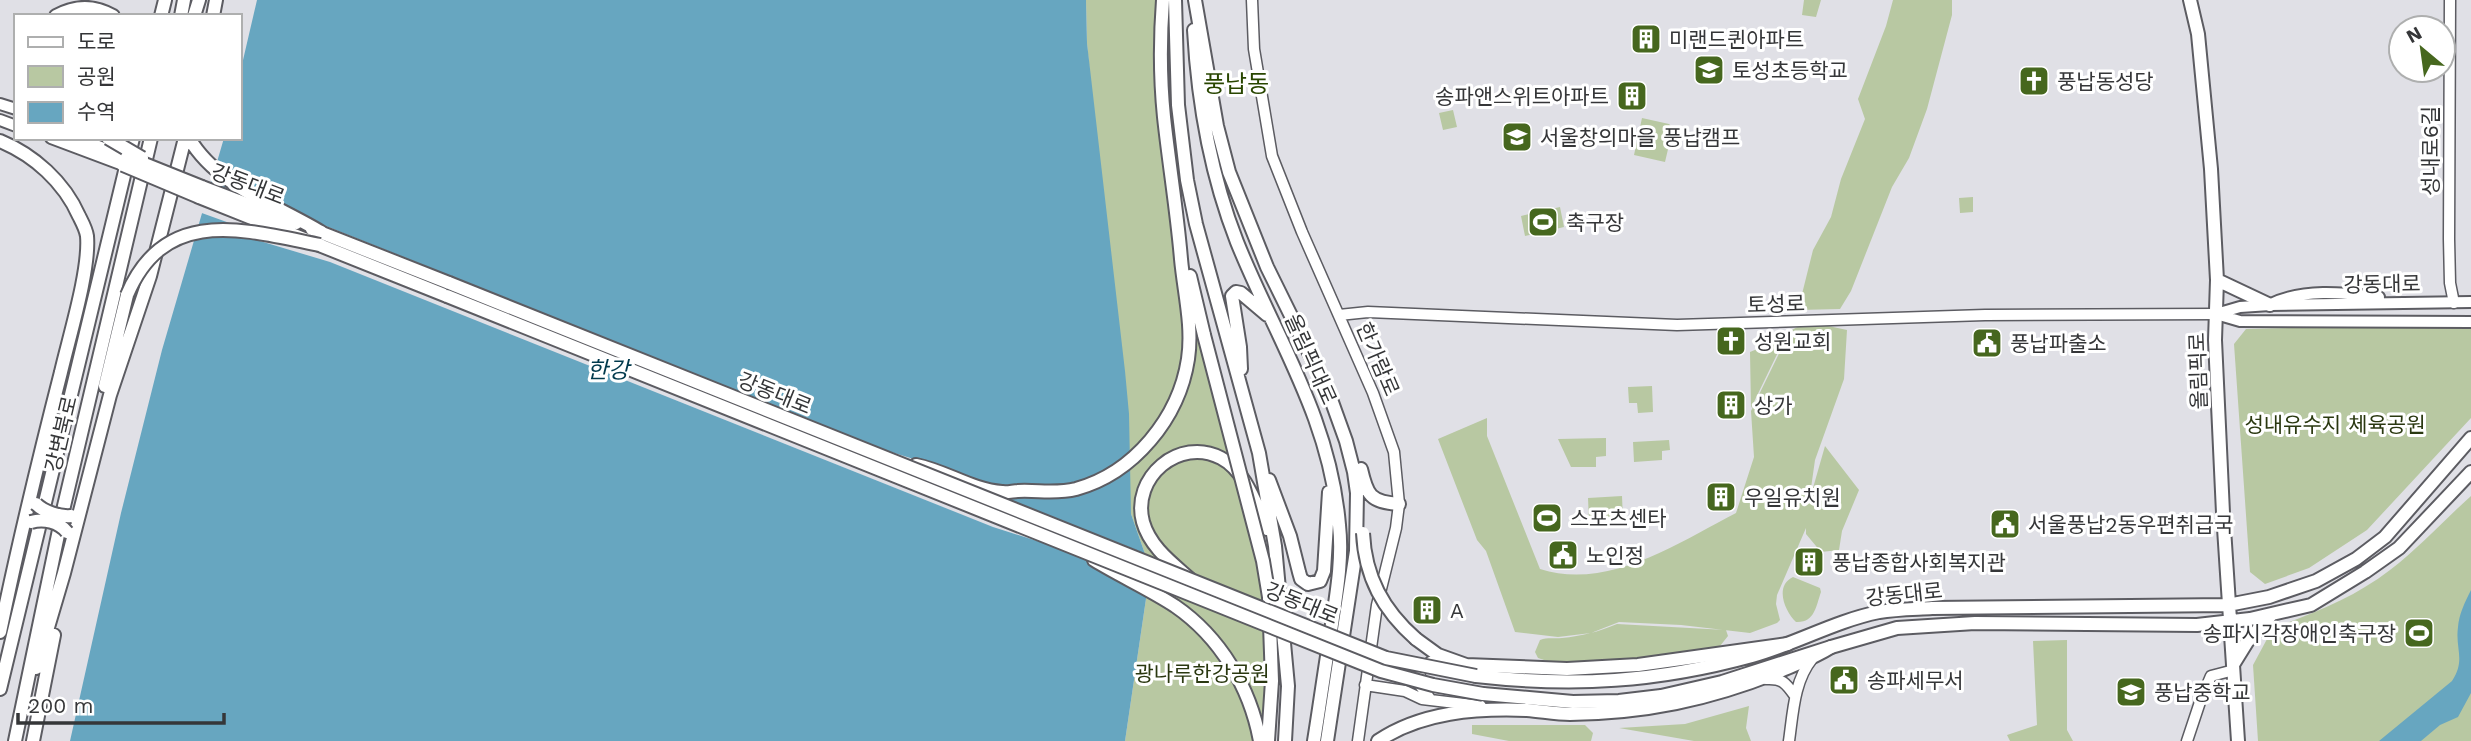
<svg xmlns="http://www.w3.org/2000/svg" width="2471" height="741" font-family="'Work Sans','Noto Sans KR',sans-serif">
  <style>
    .green { fill: #b8c8a2 }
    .water { fill: #67a6c0 }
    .pier { fill: #e0e0e6 }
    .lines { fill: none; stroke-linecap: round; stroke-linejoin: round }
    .tertiary-casing { stroke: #5c5c62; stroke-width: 13 }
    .secondary-casing { stroke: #5c5c62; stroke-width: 14 }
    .primary-casing { stroke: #5c5c62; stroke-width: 16 }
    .trunk-casing { stroke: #5c5c62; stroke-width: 16 }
    .tertiary { stroke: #fff; stroke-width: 10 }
    .secondary { stroke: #fff; stroke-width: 10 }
    .primary { stroke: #fff; stroke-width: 12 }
    .trunk { stroke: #fff; stroke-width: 12 }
    .primary-bridge-casing { stroke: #5c5c62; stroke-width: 16; stroke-linecap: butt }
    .trunk-bridge-casing { stroke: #5c5c62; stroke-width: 16; stroke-linecap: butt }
    .primary-bridge { stroke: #fff; stroke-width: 12 }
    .trunk-bridge { stroke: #fff; stroke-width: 12 }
    .labels { text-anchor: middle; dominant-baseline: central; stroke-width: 6; stroke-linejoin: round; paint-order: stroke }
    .poi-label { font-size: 21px; fill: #353638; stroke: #fff; text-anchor: start }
    .street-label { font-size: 21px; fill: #353638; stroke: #fff }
    .park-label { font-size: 21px; fill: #2a3810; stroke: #fff }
    .water-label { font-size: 23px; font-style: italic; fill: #00394c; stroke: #fff }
    .quarter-label { font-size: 24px; fill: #294600; stroke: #fff }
  </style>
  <rect width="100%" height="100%" fill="#e0e0e6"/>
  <path class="green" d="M1086,0H1157V114L1167,193L1211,390L1254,548L1260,585L1268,665L1267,741H1125L1147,592L1145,554L1131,514L1087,43Z
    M1804,0H1821L1816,17L1802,15Z
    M1893,0H1952V15L1927,109L1909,158L1892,187L1851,291L1840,309L1798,310L1813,250L1831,217L1841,179L1865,119L1858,99L1886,26Z
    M1453,110L1457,127L1443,130L1439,113Z
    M1642,118L1669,124L1673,128L1665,162L1634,155Z
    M1973,197V212L1960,213L1959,198Z
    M1560,207L1564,227L1525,236L1521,216Z
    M1819,324L1847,330L1844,379L1815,460L1809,502L1825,446L1859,490L1842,531L1839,550L1821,552L1806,534V528L1777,595L1776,604L1780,620L1777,623L1750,633L1681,625L1619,622L1591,633L1558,637L1515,632L1486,551L1477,540L1438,439L1487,418V436L1540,569C1608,591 1678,543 1736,513L1754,457L1751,411L1790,331L1801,325Z
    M2378,326L2471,328V418L2367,530L2309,568L2265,584L2250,572L2234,344L2246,329Z
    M1783,342L1751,408L1750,352L1769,344Z
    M1652,386L1653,412L1638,413L1637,403H1629L1628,387Z
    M1606,438V456L1596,457V467H1571L1558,439Z
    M1669,440L1670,450L1662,451V460L1634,462L1633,442Z
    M1622,496L1623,520L1589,522L1588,498Z
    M2471,496V741H2258L2253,665L2273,628C2315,613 2355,597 2390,570C2419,548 2444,520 2471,496Z
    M1793,577L1820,588L1821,592C1816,606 1815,623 1796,622C1785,612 1774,586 1793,577Z
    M1617,624L1726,630L1728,636L1720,646L1637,663L1553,666L1547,661L1538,658L1535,652L1540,640C1548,637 1554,639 1562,638C1582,636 1598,632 1617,624Z
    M2067,640V730L2073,741H2010L2007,735L2037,725L2033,641Z
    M1749,706L1746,728L1751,741H1694L1619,728L1685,724Z
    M1472,725H1585L1593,733L1591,741H1509L1472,734Z"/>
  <path class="water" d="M257,0H1086L1087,43L1125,371L1129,414L1131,514L1145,554L1147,592L1125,741H70L121,513L162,350L224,138H240V73Z
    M2471,590V693L2458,717L2440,725L2421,741H2379L2452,681C2466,660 2455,649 2458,627C2459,614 2465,602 2471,590Z"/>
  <path class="pier" d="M226,175L306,218L885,450L986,482L990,493L1149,555L1150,583L1135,578L1124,585L1081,555L993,527L330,262L240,235L192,236L194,227L235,225L199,212L208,181L244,195Z"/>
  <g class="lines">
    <g class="tertiary-casing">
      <path id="tertiary" d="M1252,0L1254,49L1272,156L1302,232L1373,393L1394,452L1399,504L1396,528L1377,605L1358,741
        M2450,0L2449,239L2450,283L2454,303
        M1339,315L1368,312L1677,325L1985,315L2216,314
        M1766,679C1782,678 1786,683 1795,696
        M1365,685L1405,691L1422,699L1481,706
        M1431,700L1419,684L1420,671L1430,662L1442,657
        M1789,741C1793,713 1794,681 1812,659
        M2187,741L2200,702L2211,676L2234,670"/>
    </g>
    <g class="secondary-casing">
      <path id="secondary" d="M0,104L16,109
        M0,120L16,126
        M51,138L123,165
        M77,138L127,157
        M2271,304C2304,288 2344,293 2379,297
        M2216,314L2240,307L2270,305L2471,302
        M2216,314L2240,321L2471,322"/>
    </g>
    <g class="primary-casing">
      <path id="primary" d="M2190,0L2198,34L2211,169L2217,280L2215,340L2223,513L2238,741
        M202,187L296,223
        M199,197L447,296
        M312,229L449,283
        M2217,280L2270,305
        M2234,663L2247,642L2272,614
        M1476,676C1574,687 1657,682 1752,656C1795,644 1835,621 1879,612C1896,609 1915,609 1932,608L2228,605L2269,597L2316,581L2356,559L2385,537L2471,438
        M1483,694L1573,702L1619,701L1661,696L1722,682L1831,647L1897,628L1975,623L2197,625L2250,619L2311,605L2365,572L2399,548L2471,472"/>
    </g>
    <g class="trunk-casing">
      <path id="trunk" d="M1175,0L1178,105L1187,180L1196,224L1259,453L1275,546L1288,686L1285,741
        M1195,0L1217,126L1229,172L1267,267L1328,391L1346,441L1354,472L1357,493L1356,551L1327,741
        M56,16C76,5 94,5 113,16
        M161,16L165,0
        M181,16L184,0
        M194,16L199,0
        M213,16L216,0
        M1194,30C1198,103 1210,173 1237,242C1276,339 1330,417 1339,525C1343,560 1336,596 1331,631C1325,667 1320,704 1314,741
        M189,138C216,185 276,205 321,232
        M0,141C34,155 64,182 79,216C82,222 86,229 87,236C90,270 69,337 61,372C39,458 18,545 0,632
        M1190,276L1204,335
        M1241,369L1240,347L1232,296L1236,292L1241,293L1267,315
        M105,386L127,295
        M916,465C946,471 972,490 1002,492C1008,493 1013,491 1018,491C1038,490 1056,494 1076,489C1134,473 1179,418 1188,359C1193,326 1184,292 1181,259C1177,211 1169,164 1164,117C1160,78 1160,39 1163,0
        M1361,469C1367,495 1370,502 1399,504
        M1269,480L1290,536L1299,572L1301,579L1308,584L1320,581L1324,571L1329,492
        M1094,560C1120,576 1149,589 1175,606C1220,637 1250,687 1260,741
        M1190,579C1172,563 1150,547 1143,522C1131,478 1179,436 1221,458C1246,471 1256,506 1267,529
        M1416,639L1438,655L1466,665L1567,669L1638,665L1788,644
        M36,668L64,573L110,395L150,276L185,138
        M0,689L133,138
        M15,741L64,506L151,138
        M33,741L54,635
        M1268,741L1272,681L1269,597
        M1378,741C1421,712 1476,708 1527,710C1541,711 1556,714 1570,714C1645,713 1708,700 1778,672C1796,664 1814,658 1831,647"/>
    </g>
    <use href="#tertiary" class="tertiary"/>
    <use href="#secondary" class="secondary"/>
    <use href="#primary" class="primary"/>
    <use href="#trunk" class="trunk"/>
    <g class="primary-bridge-casing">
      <path id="primary-bridge" d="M127,157L202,187
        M123,165L199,197
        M449,283L1386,658L1476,676
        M447,296L1381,671L1433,685L1483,694"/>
    </g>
    <g class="trunk-bridge-casing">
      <path id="trunk-bridge" d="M108,138L142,158
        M127,295C165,205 245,230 320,245
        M1204,335L1263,561L1269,597
        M36,504C44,512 60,517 71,516
        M31,522C44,518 59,522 67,532
        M1363,533C1365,577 1383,610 1416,639"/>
    </g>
    <use href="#primary-bridge" class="primary-bridge"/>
    <use href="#trunk-bridge" class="trunk-bridge"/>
  </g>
  <defs>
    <g id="building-square" transform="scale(1.575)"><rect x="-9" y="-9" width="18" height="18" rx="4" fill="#46671e" stroke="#fff"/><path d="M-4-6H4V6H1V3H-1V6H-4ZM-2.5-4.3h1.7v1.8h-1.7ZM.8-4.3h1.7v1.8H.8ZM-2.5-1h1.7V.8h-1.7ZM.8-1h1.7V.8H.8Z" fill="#fff"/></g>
    <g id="school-square" transform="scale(1.575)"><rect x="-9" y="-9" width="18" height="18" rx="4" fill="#46671e" stroke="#fff"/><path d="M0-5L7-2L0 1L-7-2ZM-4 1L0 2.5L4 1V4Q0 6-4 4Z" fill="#fff"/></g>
    <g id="church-square" transform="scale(1.575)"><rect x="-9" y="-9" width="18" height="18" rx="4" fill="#46671e" stroke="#fff"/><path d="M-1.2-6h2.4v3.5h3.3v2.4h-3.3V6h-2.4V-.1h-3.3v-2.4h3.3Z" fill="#fff"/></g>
    <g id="stadium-square" transform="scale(1.575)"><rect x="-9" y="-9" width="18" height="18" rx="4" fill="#46671e" stroke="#fff"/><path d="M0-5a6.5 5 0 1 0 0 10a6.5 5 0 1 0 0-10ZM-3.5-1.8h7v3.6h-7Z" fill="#fff"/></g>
    <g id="civic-square" transform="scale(1.575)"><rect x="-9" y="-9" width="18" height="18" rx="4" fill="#46671e" stroke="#fff"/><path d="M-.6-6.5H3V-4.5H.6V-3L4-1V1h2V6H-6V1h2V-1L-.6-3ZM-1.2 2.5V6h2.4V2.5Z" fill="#fff"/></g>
  </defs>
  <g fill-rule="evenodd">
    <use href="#building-square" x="1646" y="39"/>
    <use href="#school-square" x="1709" y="70"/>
    <use href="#church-square" x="2034" y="81"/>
    <use href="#building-square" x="1632" y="96"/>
    <use href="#school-square" x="1517" y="137"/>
    <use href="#stadium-square" x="1543" y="222"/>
    <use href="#church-square" x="1731" y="341"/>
    <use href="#civic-square" x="1987" y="343"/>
    <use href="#building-square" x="1731" y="405"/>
    <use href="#building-square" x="1721" y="497"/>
    <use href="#stadium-square" x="1547" y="518"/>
    <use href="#civic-square" x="2005" y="524"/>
    <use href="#civic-square" x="1563" y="555"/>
    <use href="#building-square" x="1809" y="562"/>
    <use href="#building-square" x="1427" y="610"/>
    <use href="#stadium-square" x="2419" y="633"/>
    <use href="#civic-square" x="1844" y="680"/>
    <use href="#school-square" x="2131" y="692"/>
  </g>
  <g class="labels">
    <g class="poi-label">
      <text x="1669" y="39">미랜드퀸아파트</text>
      <text x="1732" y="70">토성초등학교</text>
      <text x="2057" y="81">풍납동성당</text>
      <text x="1609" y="96" text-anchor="end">송파앤스위트아파트</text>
      <text x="1540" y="137">서울창의마을 풍납캠프</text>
      <text x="1566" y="222">축구장</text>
      <text x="1754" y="341">성원교회</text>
      <text x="2010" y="343">풍납파출소</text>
      <text x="1754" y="405">상가</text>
      <text x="1744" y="497">우일유치원</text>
      <text x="1570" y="518">스포츠센타</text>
      <text x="2028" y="524">서울풍납2동우편취급국</text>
      <text x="1586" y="555">노인정</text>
      <text x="1832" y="562">풍납종합사회복지관</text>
      <text x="1450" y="610">A</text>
      <text x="2396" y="633" text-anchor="end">송파시각장애인축구장</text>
      <text x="1867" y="680">송파세무서</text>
      <text x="2154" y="692">풍납중학교</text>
    </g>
    <g class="street-label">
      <text transform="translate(2430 151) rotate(-90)">성내로6길</text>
      <text transform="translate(248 184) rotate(21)">강동대로</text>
      <text transform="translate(2382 284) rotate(-1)">강동대로</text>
      <text transform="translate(1776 304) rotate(-2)">토성로</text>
      <text transform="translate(1311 359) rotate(66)">올림픽대로</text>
      <text transform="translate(1378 359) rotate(67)">한가람로</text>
      <text transform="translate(2198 371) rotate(-92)">올림픽로</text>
      <text transform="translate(775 393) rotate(22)">강동대로</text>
      <text transform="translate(61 434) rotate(-77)">강변북로</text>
      <text transform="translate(1904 594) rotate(-6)">강동대로</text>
      <text transform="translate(1302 603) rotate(22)">강동대로</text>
    </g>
    <g class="park-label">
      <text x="2335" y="424">성내유수지 체육공원</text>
      <text x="1202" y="673">광나루한강공원</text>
    </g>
    <g class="water-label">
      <text x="608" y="370">한강</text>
    </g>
    <g class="quarter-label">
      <text x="1236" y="84">풍납동</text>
    </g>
  </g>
  <rect x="14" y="14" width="228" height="126" fill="#ffffff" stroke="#aeafaf" stroke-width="2"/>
  <rect x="28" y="37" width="35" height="10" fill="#ffffff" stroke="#aeafaf" stroke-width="2"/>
  <text x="77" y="49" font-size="21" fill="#353638">도로</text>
  <rect x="28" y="66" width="35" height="21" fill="#b8c8a2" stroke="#aeafaf" stroke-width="2"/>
  <text x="77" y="84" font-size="21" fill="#353638">공원</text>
  <rect x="28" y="102" width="35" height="21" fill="#67a6c0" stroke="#aeafaf" stroke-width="2"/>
  <text x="77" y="119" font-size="21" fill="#353638">수역</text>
  <g transform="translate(2422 49) rotate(331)"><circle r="33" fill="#ffffff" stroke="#aeafaf" stroke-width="2"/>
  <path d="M0-5L12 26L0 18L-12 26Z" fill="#46671e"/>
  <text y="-10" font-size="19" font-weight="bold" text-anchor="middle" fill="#353638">N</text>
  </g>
  <path d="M18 713v10h206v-10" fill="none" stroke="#353638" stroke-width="3.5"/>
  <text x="28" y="713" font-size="21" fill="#353638" stroke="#ffffff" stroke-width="5" paint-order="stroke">200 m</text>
</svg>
